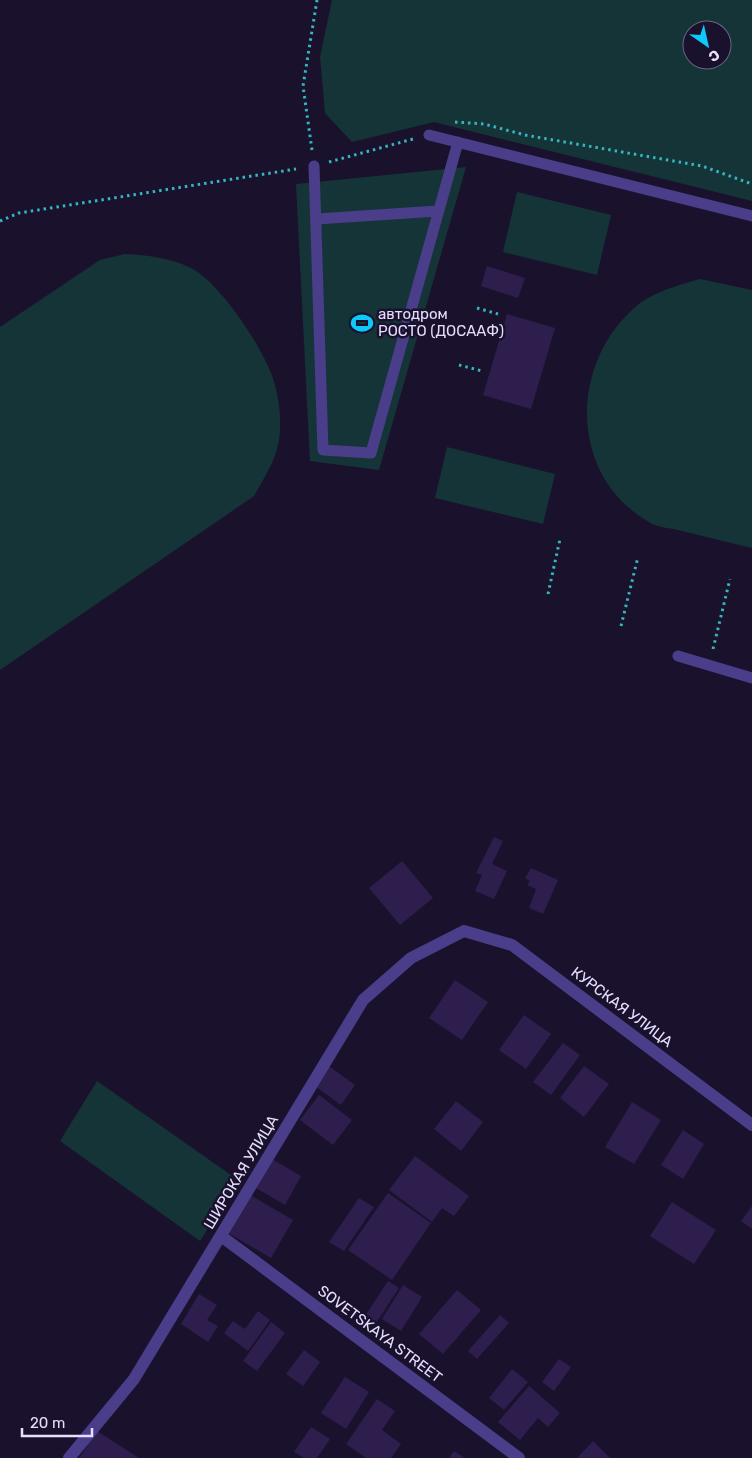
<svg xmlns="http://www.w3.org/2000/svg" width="752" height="1458" font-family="Rubik,sans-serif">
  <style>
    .green { fill: #153437; fill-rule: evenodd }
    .building { fill: #2d1e4d }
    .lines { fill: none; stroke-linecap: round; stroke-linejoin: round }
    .path { stroke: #33b6be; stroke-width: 3; stroke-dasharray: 2.5 4; stroke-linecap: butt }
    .service { stroke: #4a3e8b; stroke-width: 11 }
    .minor { stroke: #4a3e8b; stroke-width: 12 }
    .labels { text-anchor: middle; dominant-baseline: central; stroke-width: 5; stroke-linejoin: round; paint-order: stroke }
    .poi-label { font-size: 15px; fill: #e6deff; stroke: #1a122d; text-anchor: start }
    .street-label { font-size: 15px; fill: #e6deff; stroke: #1a122d }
  </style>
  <rect width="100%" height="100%" fill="#1a122d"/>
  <path class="green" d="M332,0H752V201L434,122L352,142L325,113L320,57ZM692,30H722V60H692Z
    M466,167L379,470L310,461L296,184Z
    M517,192L611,215L597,275L503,252Z
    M125,254C148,255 170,258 191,268C219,282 260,344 271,373C279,393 283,424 278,445C274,463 263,480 254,496L0,670V327L100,260Z
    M700,279L752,290V548C727,542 703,536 678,530C669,528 656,527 649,522C570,477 569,368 632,310C651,292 676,286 700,279Z
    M447,447L555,474L543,524L435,498Z
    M97,1081L238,1180L200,1241L60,1141Z"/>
  <path class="building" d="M487,266L525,278L518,298L481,286Z
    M507,314L555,328L531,409L483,395Z
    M494,837L503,841L492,864L507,871L494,899L475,891L482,875L476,873Z
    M402,861L433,898L400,925L369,888Z
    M531,868L558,880L543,914L529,908L536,889L527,885L530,881L525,878Z
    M455,980L488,1002L462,1040L429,1018Z
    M524,1015L551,1034L526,1069L499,1050Z
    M563,1043L580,1055L551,1095L533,1082Z
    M329,1066L355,1085L341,1105L315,1086Z
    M584,1066L609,1084L584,1117L560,1098Z
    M319,1095L352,1120L333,1145L300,1120Z
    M456,1101L483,1122L461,1151L434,1129Z
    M632,1102L661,1120L634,1164L605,1147Z
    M683,1130L704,1144L683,1179L661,1165Z
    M415,1156L469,1196L454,1216L442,1208L432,1222L389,1190Z
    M272,1159L301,1176L285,1205L256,1188Z
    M388,1193L431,1223L392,1280L348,1250Z
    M250,1195L293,1220L271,1258L228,1233Z
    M359,1198L374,1207L344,1251L329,1242Z
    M672,1202L716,1230L694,1264L650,1236Z
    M752,1206V1229L741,1221Z
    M388,1281L399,1288L374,1326L363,1319Z
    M403,1285L422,1297L401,1331L382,1319Z
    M457,1290L481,1310L443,1354L419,1334Z
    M199,1294L217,1305L207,1320L218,1326L208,1342L181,1324Z
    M258,1311L270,1320L248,1351L224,1333L233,1321L245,1329Z
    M500,1315L509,1323L477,1359L468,1351Z
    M271,1322L285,1333L257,1371L243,1361Z
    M304,1350L320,1362L303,1386L286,1374Z
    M559,1359L571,1367L554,1391L542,1382Z
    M512,1369L528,1382L504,1410L489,1398Z
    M345,1377L369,1392L346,1429L321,1413Z
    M529,1386L560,1413L548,1427L538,1418L520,1440L498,1422Z
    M377,1399L395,1411L382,1430L401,1444L391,1458H366L346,1444Z
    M311,1427L330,1439L317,1458H304L294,1452Z
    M97,1431L139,1458H79Z
    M593,1441L610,1458H577Z
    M454,1451L465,1458H449Z"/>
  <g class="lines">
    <path class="path" d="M455,122L484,124L525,135L702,166L752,184
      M312,150L303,86L317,0
      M329,162L413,139
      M0,221L19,213L296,169
      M477,308L498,314
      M459,365L482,371
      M548,594L560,539
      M621,626L638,557
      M713,649L730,579"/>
    <path class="service" d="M429,135L752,216
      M314,166L323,450L371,453L458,142
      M316,219L438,211
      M678,656L752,678"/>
    <path class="minor" d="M221,1236L519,1458
      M69,1458L134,1379L363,1000L411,958L464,931L512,945L752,1125"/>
  </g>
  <defs>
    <g id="stadium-bare" transform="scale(1.725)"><path d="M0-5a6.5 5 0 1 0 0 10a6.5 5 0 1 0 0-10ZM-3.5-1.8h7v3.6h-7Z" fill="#0dc8fb" stroke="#1a122d" stroke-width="2.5" paint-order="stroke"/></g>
  </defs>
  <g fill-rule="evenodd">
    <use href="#stadium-bare" x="362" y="323"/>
  </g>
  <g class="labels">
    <g class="poi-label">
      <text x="378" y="314">автодром<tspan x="378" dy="17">РОСТО (ДОСААФ)</tspan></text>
    </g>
    <g class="street-label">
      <text transform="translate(622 1007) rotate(37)">КУРСКАЯ УЛИЦА</text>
      <text transform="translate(241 1172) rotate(-59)">ШИРОКАЯ УЛИЦА</text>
      <text transform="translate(380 1334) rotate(37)">SOVETSKAYA STREET</text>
    </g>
  </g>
  <g transform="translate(707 45) rotate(146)"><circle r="24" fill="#1a122d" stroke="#6c6481"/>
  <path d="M0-4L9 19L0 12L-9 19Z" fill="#0dc8fb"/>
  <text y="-8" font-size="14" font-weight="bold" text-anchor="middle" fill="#e6deff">С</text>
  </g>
  <path d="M22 1428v8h70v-8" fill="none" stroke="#e6deff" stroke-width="2.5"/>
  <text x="30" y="1428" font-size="15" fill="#e6deff" stroke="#1a122d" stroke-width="4" paint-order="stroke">20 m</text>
</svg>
